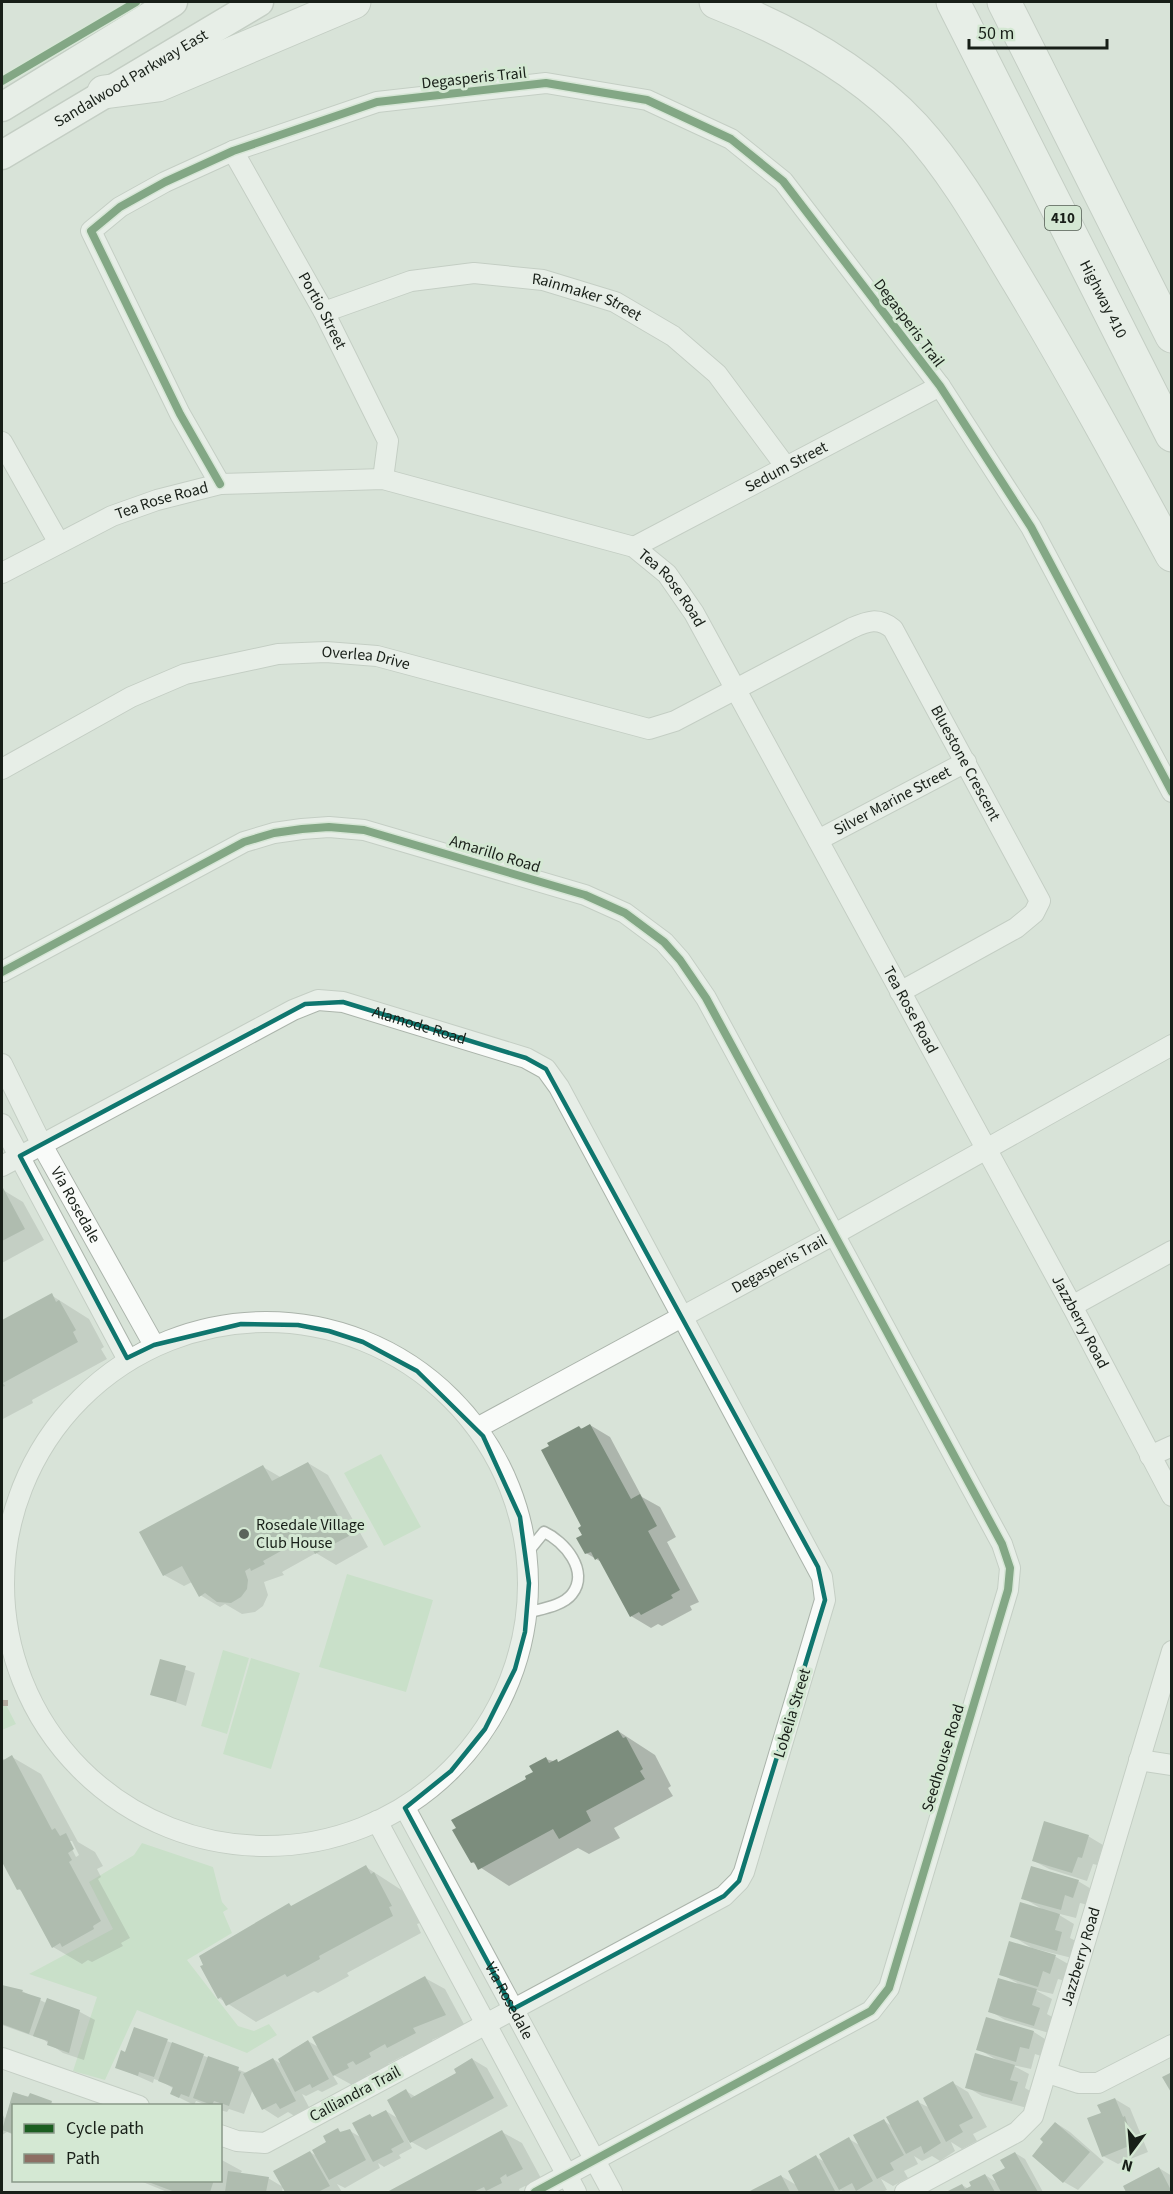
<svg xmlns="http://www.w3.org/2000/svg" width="1173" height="2194" font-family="'Source Sans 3',sans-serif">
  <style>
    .green { fill: #b7dbb6 }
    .shadow { fill: #0003; fill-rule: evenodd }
    .building { fill: #7c8d7d }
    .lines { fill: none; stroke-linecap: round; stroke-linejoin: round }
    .service-casing { stroke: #abb4ab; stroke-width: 13 }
    .minor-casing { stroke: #abb4ab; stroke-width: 22 }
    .secondary-casing { stroke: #abb4ab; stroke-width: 31 }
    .motorway-casing { stroke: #abb4ab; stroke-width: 35 }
    .service { stroke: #f9fbf9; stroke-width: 10 }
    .minor { stroke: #f9fbf9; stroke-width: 20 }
    .secondary { stroke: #f9fbf9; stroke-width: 28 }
    .motorway { stroke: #f9fbf9; stroke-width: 33 }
    .quiet { stroke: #8d6e63; stroke-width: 6; stroke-dasharray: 12 6; stroke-linecap: butt }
    .cycleway-casing { stroke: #d4e8d3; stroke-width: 11 }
    .cycleway { stroke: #1b5e20; stroke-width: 8 }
    .marked { fill: none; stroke: #0f766e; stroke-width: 4.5; stroke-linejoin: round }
    .poi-dot { fill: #5b645b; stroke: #d4e8d3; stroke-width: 2 }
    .labels { text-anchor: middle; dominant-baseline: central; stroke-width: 6; stroke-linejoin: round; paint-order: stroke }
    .shield { fill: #d4e8d3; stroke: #505b50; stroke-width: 1.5 }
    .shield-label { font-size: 15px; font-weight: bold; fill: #181f18 }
    .street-label { font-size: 16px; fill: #181f18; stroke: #d4e8d3 }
    .poi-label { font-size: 16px; fill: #181f18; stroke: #d4e8d3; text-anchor: start }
  </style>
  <rect width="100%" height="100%" fill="#d8e3d8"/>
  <path class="green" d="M381,1454L421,1527L384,1546L344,1473Z
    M347,1574L433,1600L406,1692L319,1667Z
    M223,1650L249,1658L227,1734L201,1726Z
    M251,1658L300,1673L271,1769L223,1754Z
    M2,1697L16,1724L2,1730Z
    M142,1843L213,1867L222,1902L228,1909L223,1912L232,1933L187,1960L238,2026L254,2031L269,2024L277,2035L247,2053L137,2010L105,2080L73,2071L97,1997L29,1974L113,1929L89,1882L134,1855Z"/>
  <path class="shadow" d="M3,1190L23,1202L44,1240L2,1263Z
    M51,1295L89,1319L104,1347L101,1349L107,1359L32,1400L33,1403L3,1419L2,1321Z
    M590,1425L610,1437L642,1497L660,1507L676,1537L667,1542L699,1602L690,1606L692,1610L662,1626L658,1624L651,1628L631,1616L603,1563L586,1553L579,1427L583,1429Z
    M308,1463L328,1475L368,1547L336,1565L316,1553L282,1572L284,1575L264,1582L268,1595L263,1606L255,1612L242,1614L225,1604L220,1607L200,1595L192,1582L184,1586L164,1575L263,1467L282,1478Z
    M161,1661L195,1673L186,1706L152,1694Z
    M618,1731L655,1755L671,1786L668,1788L673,1796L614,1828L620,1838L589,1854L578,1848L509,1886L472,1862L528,1780L546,1759L560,1763Z
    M12,1757L41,1774L78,1842L95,1852L103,1866L97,1869L101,1877L98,1879L130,1938L121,1943L123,1946L92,1962L88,1960L82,1964L53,1947L23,1892L18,1889L2,1859L4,1857L2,1852V1758L5,1760ZM68,1841H72L79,1855L76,1857Z
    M1088,1836L1103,1845L1097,1865L1093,1864L1087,1881L1049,1869L1034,1861Z
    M366,1867L403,1891L420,1923L417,1924L421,1933L347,1973L349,1976L318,1993L314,1991L256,2022L219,1998L289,1905L293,1907Z
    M1078,1881L1093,1890L1088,1905L1080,1903L1076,1918L1056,1913L1074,1924L1070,1938L1076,1941L1072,1958L1032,1948L1012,1936L1042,1909L1023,1898Z
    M1010,1943L1056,1957L1070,1965L1065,1981L1058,1979L1053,1994L1035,1990L1052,1999L1047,2014L1054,2018L1049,2033L1005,2020L990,2011L1019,1984L1001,1974Z
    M425,1978L445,1989L465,2026L432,2040L435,2044L408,2058L403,2056L388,2064L390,2069L377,2075L372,2073L366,2076L368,2079L354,2086L332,2074L338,2084L322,2092L318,2090L306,2096L302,2094L310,2109L296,2117L288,2112L278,2118L264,2109L253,2089L244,2114L229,2109L227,2112L220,2110V2106H209L196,2101L194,2105L172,2094L174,2089L163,2082L154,2079L153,2083L117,2067L126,2054L167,2041L247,2073L273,2059L283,2065L293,2053L291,2050L308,2041L320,2048Z
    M3,1987L22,1991L46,2003L48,2000L80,2012L95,2020L84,2060L63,2053L44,2040L2,2025Z
    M1034,2032L1048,2041L1044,2057L1035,2054L1031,2069L1012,2065L1029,2074L1025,2088L1032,2092L1027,2108L982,2096L967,2087L997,2060L978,2049Z
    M472,2059L487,2068L508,2106L426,2150L408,2140L412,2148L399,2155L401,2158L384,2167L378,2163L380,2168L345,2188L337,2184L342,2192H287L275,2172L310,2152L318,2157L337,2130L343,2133L350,2131L362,2138L370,2115L374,2118L386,2111L399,2119L406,2091L416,2097L458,2074Z
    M953,2083L968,2092L987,2127L973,2134L977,2141L962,2149L951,2142L955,2151L940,2161L932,2156L922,2161L914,2156L918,2164L904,2171L908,2178L893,2186L881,2179L887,2190L882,2192H845L840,2190L842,2192H751L781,2176L798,2186L816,2157L825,2162L849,2139L861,2146L884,2121L892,2126L918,2102L930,2108Z
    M14,2093L51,2102L57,2106H14V2135L7,2132L2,2135V2113L5,2119Z
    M1115,2099L1130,2108L1148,2152L1118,2164L1103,2156Z
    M1056,2123L1070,2132L1104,2162L1078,2190L1064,2182L1045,2142Z
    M502,2132L522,2143L542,2180L528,2188L525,2186L519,2189L520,2192H390Z
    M1015,2153L1025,2159L1043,2192H949L962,2185L969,2189L985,2175L998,2183Z
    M220,2159L242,2171L240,2174L268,2178L283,2187L282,2192H167L138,2180H220Z
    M1159,2168L1172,2176V2192H1128L1125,2187Z"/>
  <path class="building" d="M2,1186L25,1229L2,1241Z
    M52,1293L56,1302L59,1300L76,1330L73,1332L78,1342L3,1383L5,1386L2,1387V1320Z
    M590,1424L631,1499L640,1494L657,1526L648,1531L680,1590L671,1595L673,1598L641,1615L639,1612L630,1617L598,1558L595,1560L591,1552L585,1554L576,1538L582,1535L578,1528L581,1526L541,1450L549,1446L547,1443L579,1426L581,1429Z
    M308,1462L349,1536L315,1554L306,1537L263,1561L265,1564L251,1571L250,1568L245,1571L248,1580L247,1589L241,1597L231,1603L217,1602L205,1593L199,1597L182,1566L163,1576L139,1532L263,1465L272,1481Z
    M160,1659L186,1666L176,1702L150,1695Z
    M618,1730L623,1738L626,1737L643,1769L640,1771L645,1779L586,1811L591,1821L559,1839L553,1829L478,1870L474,1862L471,1863L452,1830L456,1828L451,1820L526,1779L525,1776L533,1772L529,1766L546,1757L549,1763L557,1759L558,1762Z
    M12,1755L52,1830L55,1828L60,1836L66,1833L74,1849L68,1853L72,1860L69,1862L101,1921L93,1926L94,1929L62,1947L60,1943L52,1948L20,1889L17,1890L2,1862V1761Z
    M1044,1821L1089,1835L1082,1858L1078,1857L1072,1873L1032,1861Z
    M366,1865L371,1874L374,1872L392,1906L389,1907L393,1916L319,1956L320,1959L287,1977L285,1974L226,2006L221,1997L218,1999L200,1966L203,1965L199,1956L289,1903L291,1906Z
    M1031,1866L1079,1880L1073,1898L1065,1895L1061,1910L1021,1899Z
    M1020,1902L1060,1914L1055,1930L1062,1932L1057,1951L1010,1937Z
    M1009,1941L1056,1955L1050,1974L1043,1971L1038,1987L999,1975Z
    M425,1976L446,2015L413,2028L416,2033L387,2048L385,2044L369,2053L371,2057L356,2065L353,2061L347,2064L349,2068L333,2076L312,2037Z
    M998,1978L1037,1989L1032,2005L1040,2008L1034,2026L988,2012Z
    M2,1985L23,1990L22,1992L41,1998L29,2034L2,2024Z
    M47,1998L80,2010L69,2053L47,2045L48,2041L33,2036Z
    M986,2017L1034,2031L1029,2049L1020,2047L1016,2062L976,2050Z
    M134,2027L168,2039L154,2077L139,2072L138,2076L115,2068L121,2050L125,2052Z
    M308,2040L329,2079L312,2088L310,2084L295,2092L278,2059Z
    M172,2042L204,2054L189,2097L181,2094L179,2098L170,2094L173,2087L158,2081Z
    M975,2053L1015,2065L1010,2080L1018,2082L1012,2101L965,2088Z
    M208,2056L239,2067L238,2071L241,2072L229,2106L214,2101L212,2105L193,2098Z
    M273,2058L296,2101L280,2109L276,2103L262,2110L243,2074Z
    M472,2058L494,2098L410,2143L387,2100L406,2089L411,2098L456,2073L454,2069Z
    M1172,2072V2094L1162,2077Z
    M953,2081L973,2118L959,2125L963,2132L946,2142L923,2098Z
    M13,2092L28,2097L30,2093L52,2101L50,2106H14V2134L2,2130Z
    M1115,2098L1123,2117L1125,2116L1134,2144L1102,2157L1087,2118L1101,2113L1097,2105Z
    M918,2100L941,2143L924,2154L921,2146L906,2154L886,2117Z
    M386,2110L404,2142L391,2149L393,2152L373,2162L352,2123L370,2114L372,2117Z
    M884,2119L904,2155L890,2163L894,2170L877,2179L853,2135Z
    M1055,2122L1090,2152L1063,2183L1032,2156L1043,2142L1040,2139Z
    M338,2128L340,2132L350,2129L366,2160L329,2180L312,2150L326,2142L323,2136Z
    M502,2130L523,2169L507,2177L506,2174L500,2178L502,2183L486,2191L484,2187L473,2192H387Z
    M849,2137L873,2181L856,2191L852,2183L839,2190L819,2154Z
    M310,2151L330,2186L318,2192H285L273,2171Z
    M1015,2152L1038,2192H1001L992,2175L1005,2168L1000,2160Z
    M816,2155L835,2191L799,2192L788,2171Z
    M1159,2167L1172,2192H1126L1123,2186Z
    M228,2171L269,2177L266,2192H225Z
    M985,2174L995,2192H946L962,2184L965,2189L971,2186L969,2182Z
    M781,2175L790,2192H748Z
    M143,2180H214L210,2192H175Z"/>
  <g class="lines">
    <g class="service-casing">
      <path id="service" d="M527,1553L544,1532C564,1541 590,1571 572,1594C563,1606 540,1609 527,1613"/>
    </g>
    <g class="minor-casing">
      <g id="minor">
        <path id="s1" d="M233,151L324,312L388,441L383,479"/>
        <path id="s2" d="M324,312L411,281L474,273L543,280L615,302L673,336L717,374L786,467"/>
        <path d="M2,442L59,543"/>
        <path d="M220,484L180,414L91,231L120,207L165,182L233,151L377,102L546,83L647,100L731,139L783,181L940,386L1031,527L1172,792"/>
        <path id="s3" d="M634,547L940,386"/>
        <path id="s4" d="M2,573L112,516L157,500L220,484L383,479L634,547L667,574L694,613L1072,1306L1172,1496"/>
        <path id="s5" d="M2,769L131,697L185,674L278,654L326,652L377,656L649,729L675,721L852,628C868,621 878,617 893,629L1040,901L1034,913L1016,928L900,992"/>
        <path id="s6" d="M818,840L966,762"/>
        <path d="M2,972L244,842L274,833L302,829L329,827L364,830L585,895L625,913L664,942L680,960L706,998L1002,1544L1010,1568L1008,1590L889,1988L871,2011L535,2192"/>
        <path id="s7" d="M2,1064L42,1145L154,1345"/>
        <path d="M2,1124L127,1358"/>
        <path id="s8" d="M2,1166L293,1010L318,1000L343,1002L526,1058L546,1069L559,1087L822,1577L825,1600L744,1872L739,1881L724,1896L265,2143L237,2141L220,2135"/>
        <path d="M1072,1306L1172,1251"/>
        <circle cx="266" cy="1584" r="262"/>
        <path id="s9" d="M477,1428L833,1235L1172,1045"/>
        <path d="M1150,1456L1172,1446"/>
        <path d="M1139,1760L1172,1765"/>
        <path id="s10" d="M405,1808L612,2192"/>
        <path d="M377,1821L576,2192"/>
        <path d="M2,2058L139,2106"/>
        <path d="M1048,2073L1079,2083H1098L1172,2045"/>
        <path id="s11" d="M905,2192L1017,2132L1033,2116L1172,1651"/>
      </g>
    </g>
    <g class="secondary-casing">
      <g id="secondary">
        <path d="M2,107L173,2"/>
        <path id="s12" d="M2,155L259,2"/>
      </g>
    </g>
    <g class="motorway-casing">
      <g id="motorway">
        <path d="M716,2C788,30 861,70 914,127C956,173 986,228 1018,281C1072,371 1122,463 1172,555"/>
        <path id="s13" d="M953,2L1172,435"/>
        <path d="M1004,2L1172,336"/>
        <path d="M104,92L158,85L354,2"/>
      </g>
    </g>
    <use href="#service" class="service"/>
    <use href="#minor" class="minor"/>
    <use href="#secondary" class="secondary"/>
    <use href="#motorway" class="motorway"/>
    <path class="quiet" d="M2,1703H8"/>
    <g class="cycleway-casing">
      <path id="cycleway" d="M2,81L136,2
        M220,484L180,414L91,231L120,207L165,182L233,151L377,102L546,83L647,100L731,139L783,181L940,386L1031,527L1172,792
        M2,972L244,842L274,833L302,829L329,827L364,830L585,895L625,913L664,942L680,960L706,998L1002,1544L1010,1568L1008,1590L889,1988L871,2011L535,2192"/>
    </g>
    <use href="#cycleway" class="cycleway"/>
  </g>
  <path d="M0 0H1173V2194H0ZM343,1002L526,1058L546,1069L818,1567L825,1600L739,1881L724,1896L513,2009L405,1808L451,1771L485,1729L515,1669L525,1632L529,1583L520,1517L483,1436L417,1371L363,1342L329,1331L298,1325L241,1324L154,1345L127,1358L20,1156L305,1004Z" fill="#d8e3d8" fill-opacity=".55" fill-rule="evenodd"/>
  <path class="marked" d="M343,1002L526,1058L546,1069L818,1567L825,1600L739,1881L724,1896L513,2009L405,1808L451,1771L485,1729L515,1669L525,1632L529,1583L520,1517L483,1436L417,1371L363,1342L329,1331L298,1325L241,1324L154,1345L127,1358L20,1156L305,1004Z"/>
  <circle class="poi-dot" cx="244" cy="1534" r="6"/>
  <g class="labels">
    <rect class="shield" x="1045" y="206" width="36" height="24" rx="4.5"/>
    <g class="shield-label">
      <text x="1063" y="218">410</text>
    </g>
    <g class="street-label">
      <text stroke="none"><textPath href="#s12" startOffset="150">Sandalwood Parkway East</textPath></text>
      <text transform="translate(474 78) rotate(-6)">Degasperis Trail</text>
      <text stroke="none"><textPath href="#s13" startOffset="333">Highway 410</textPath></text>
      <text stroke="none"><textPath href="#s2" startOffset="272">Rainmaker Street</textPath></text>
      <text stroke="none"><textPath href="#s1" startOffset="183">Portio Street</textPath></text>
      <text transform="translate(909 323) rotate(53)">Degasperis Trail</text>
      <text stroke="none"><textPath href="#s3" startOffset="172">Sedum Street</textPath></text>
      <text stroke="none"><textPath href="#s4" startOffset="176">Tea Rose Road</textPath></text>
      <text stroke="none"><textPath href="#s4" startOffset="716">Tea Rose Road</textPath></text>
      <text stroke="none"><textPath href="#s5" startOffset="390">Overlea Drive</textPath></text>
      <text stroke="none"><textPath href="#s5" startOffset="1106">Bluestone Crescent</textPath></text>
      <text stroke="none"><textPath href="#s6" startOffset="84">Silver Marine Street</textPath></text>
      <text transform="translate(495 854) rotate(17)">Amarillo Road</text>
      <text stroke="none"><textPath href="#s4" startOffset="1202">Tea Rose Road</textPath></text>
      <text stroke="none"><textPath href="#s8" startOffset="462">Alamode Road</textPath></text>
      <text stroke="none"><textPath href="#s7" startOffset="159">Via Rosedale</textPath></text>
      <text stroke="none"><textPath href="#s9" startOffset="344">Degasperis Trail</textPath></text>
      <text stroke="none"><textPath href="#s4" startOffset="1557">Jazzberry Road</textPath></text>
      <text transform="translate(792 1713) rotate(-73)">Lobelia Street</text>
      <text transform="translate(943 1758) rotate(-73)">Seedhouse Road</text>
      <text stroke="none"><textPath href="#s11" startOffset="316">Jazzberry Road</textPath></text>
      <text stroke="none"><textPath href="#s10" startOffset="219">Via Rosedale</textPath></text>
      <text transform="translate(355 2094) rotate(-28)">Calliandra Trail</text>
    </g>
    <g class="poi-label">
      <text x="256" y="1525">Rosedale Village<tspan x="256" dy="18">Club House</tspan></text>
    </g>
  </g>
  <rect width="1173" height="2194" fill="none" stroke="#181f18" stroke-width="6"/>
  <rect x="12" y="2104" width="210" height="78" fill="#d4e8d3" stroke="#899888" stroke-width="1.5"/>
  <rect x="24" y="2124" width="30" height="9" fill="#1b5e20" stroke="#899888" stroke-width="1.5"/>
  <text x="66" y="2134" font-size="18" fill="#181f18">Cycle path</text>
  <rect x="24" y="2154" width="30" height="9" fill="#8d6e63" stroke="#899888" stroke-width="1.5"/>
  <text x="66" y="2164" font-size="18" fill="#181f18">Path</text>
  <g transform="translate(1131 2152) rotate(196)" stroke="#d4e8d3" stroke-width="4.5" paint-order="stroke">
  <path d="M0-4.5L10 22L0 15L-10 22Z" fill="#181f18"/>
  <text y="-9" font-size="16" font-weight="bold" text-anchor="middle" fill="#181f18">N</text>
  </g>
  <path d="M969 39v9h138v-9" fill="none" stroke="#181f18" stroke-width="3"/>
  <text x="978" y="39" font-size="18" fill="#181f18" stroke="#d4e8d3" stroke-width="4.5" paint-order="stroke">50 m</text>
</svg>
